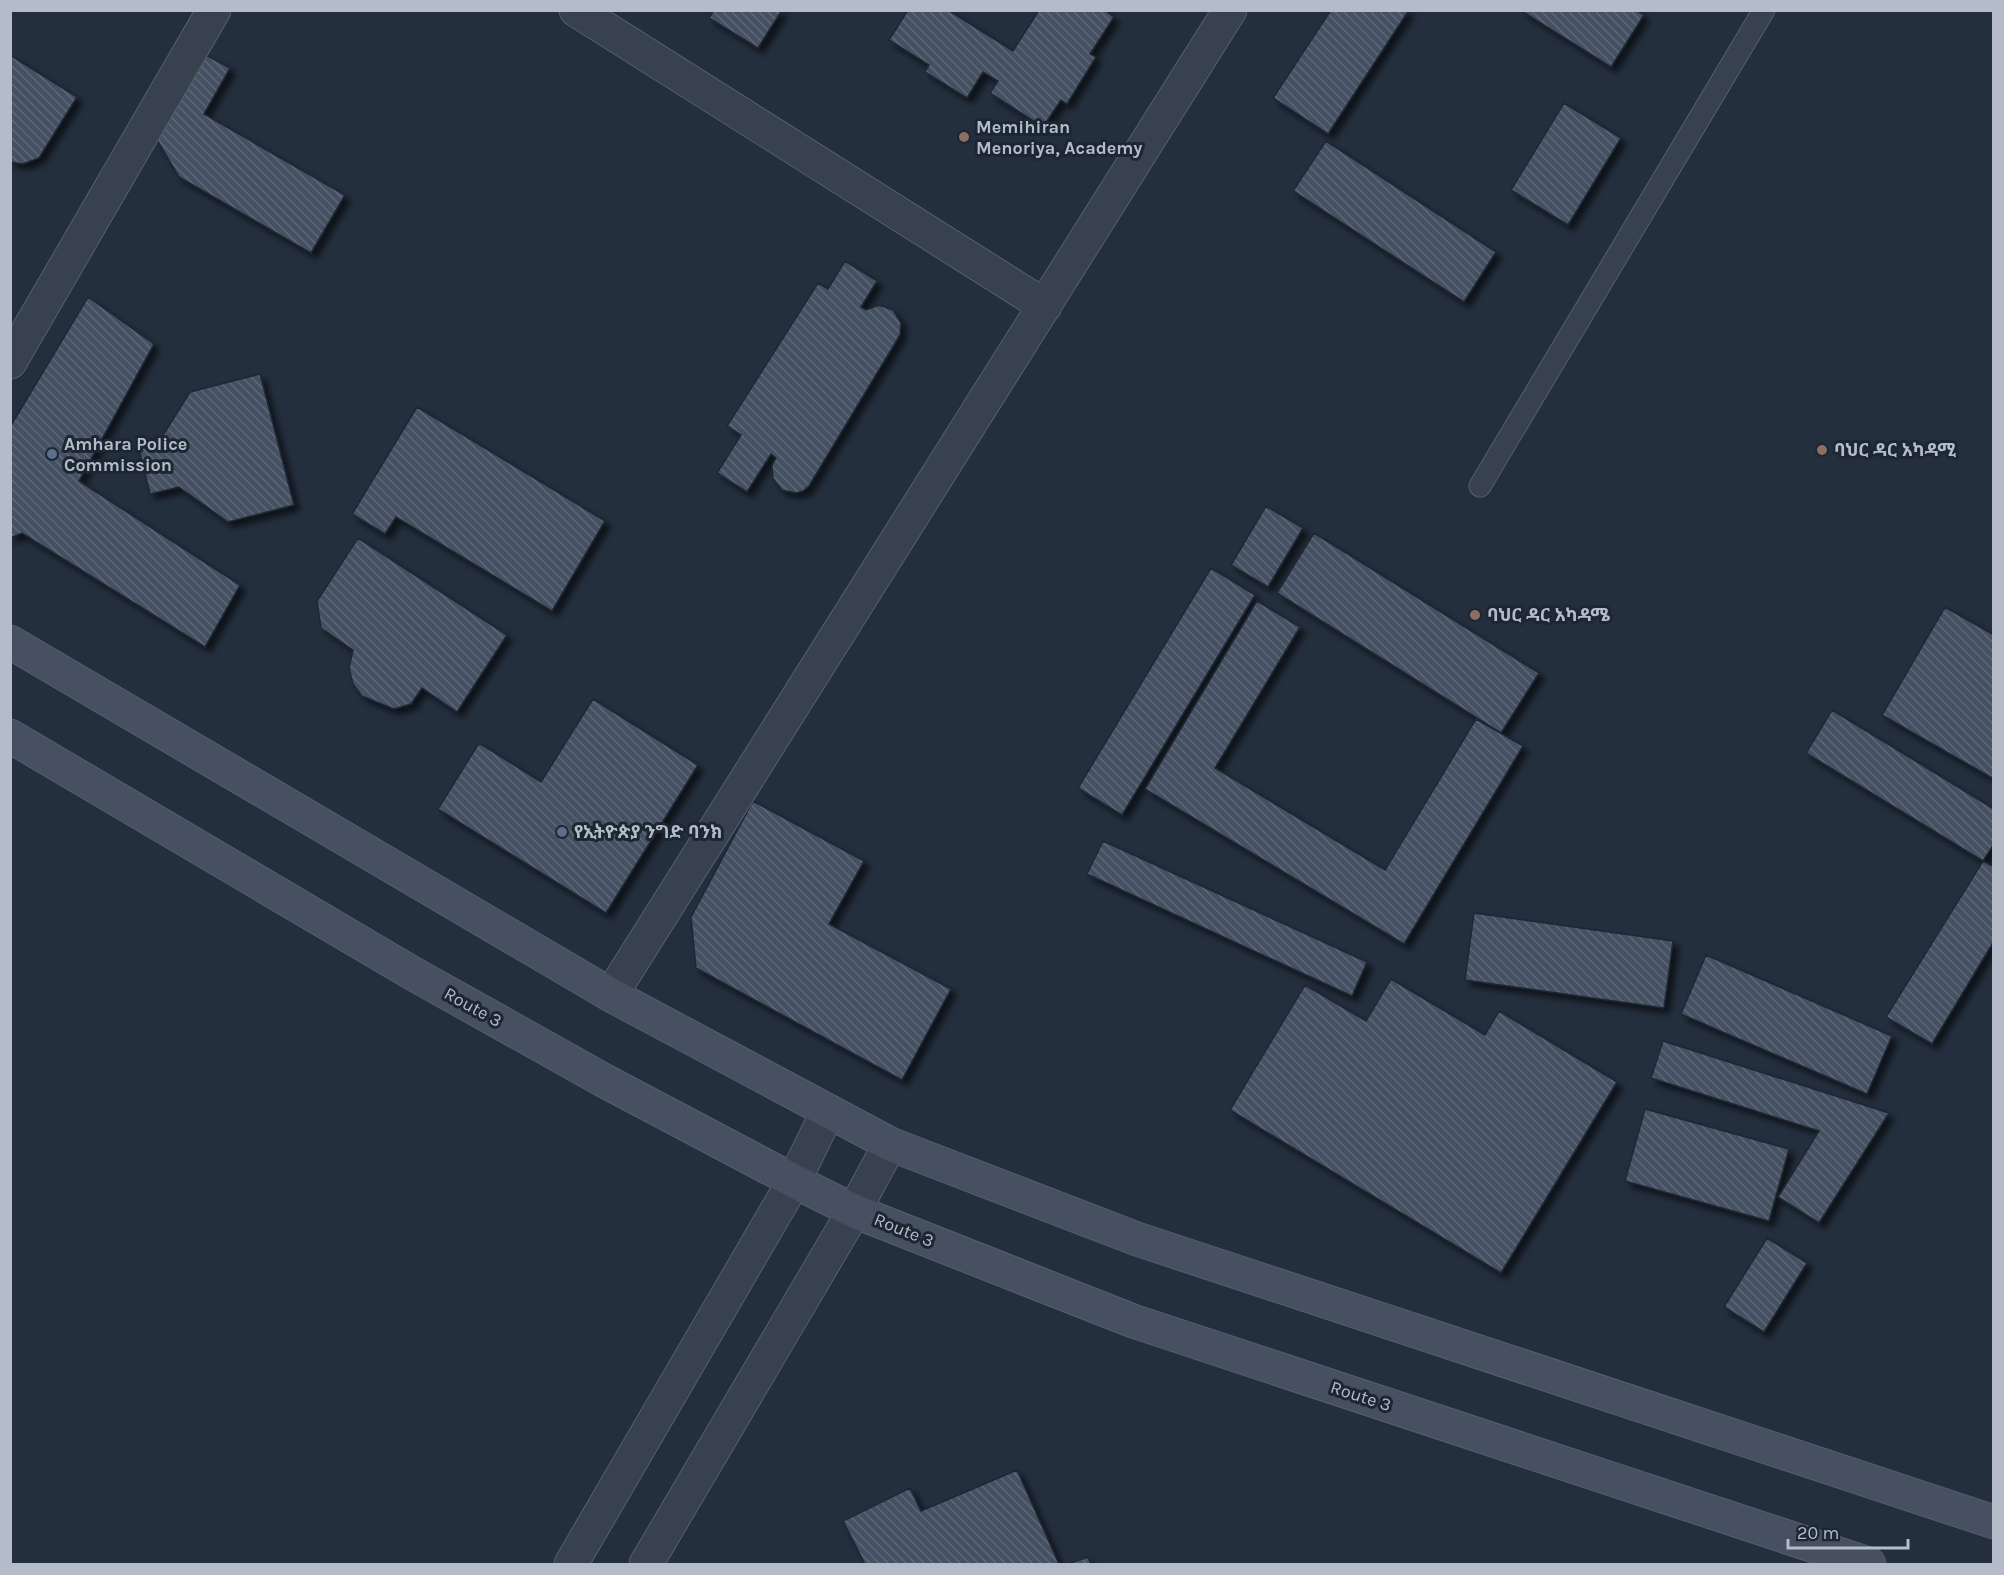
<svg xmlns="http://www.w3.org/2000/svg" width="2004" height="1575" font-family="Karla,'Noto Sans Ethiopic',sans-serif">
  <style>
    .building { fill: url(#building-back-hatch); stroke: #1f2835; stroke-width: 1.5; filter: url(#shadow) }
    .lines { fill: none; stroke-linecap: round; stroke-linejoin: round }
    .lane-casing { stroke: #565f6c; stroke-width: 23 }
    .street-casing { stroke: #565f6c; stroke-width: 35 }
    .secondary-casing { stroke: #565f6c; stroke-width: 35 }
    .lane { stroke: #38414e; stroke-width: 21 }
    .street { stroke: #38414e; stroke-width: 33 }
    .secondary { stroke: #465061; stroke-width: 33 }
    .education-dot { fill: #8d6e63; stroke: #1d2633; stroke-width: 2 }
    .service-dot { fill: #5c6f8a; stroke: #1d2633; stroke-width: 2 }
    .labels { text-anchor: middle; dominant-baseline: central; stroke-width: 6; stroke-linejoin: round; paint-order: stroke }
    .poi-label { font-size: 18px; font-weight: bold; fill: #b4bcc9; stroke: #1d2633; text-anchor: start }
    .street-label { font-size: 18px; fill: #b4bcc9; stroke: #1d2633 }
  </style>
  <defs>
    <pattern id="building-back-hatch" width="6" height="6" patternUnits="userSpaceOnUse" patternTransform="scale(1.5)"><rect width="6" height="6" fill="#455162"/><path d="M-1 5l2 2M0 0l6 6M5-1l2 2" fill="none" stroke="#5d6877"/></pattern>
    <filter id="shadow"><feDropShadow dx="5.5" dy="5.5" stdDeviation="3" flood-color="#0009"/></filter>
  </defs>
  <rect width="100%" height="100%" fill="#242f3e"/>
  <path class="building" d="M714,10H782L758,48L709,18Z
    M908,10H948L1013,51L1039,10H1104L1114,17L1090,54L1096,57L1067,104L1061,100L1043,127L990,93L998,81L983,72L967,98L925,72L929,65L889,40Z
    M1331,10H1409L1328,134L1273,98Z
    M1520,10H1636L1644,15L1611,67Z
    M10,55L77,97L39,158L23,164L10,162Z
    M206,55L230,68L204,114L345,195L311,253L179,177L157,140Z
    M1564,103L1621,138L1568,225L1511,190Z
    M1326,141L1496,252L1464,302L1293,191Z
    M845,261L877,281L861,307L866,310L879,305L893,310L901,323L900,335L809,486L803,491L796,493L782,490L773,479L772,465L776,458L771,454L747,492L717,473L741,435L727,426L818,283L828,289Z
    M88,297L154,344L79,481L240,585L205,647L22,533L10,538V427Z
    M260,374L294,505L228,522L179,487L150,494L138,445L160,440L190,392Z
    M417,407L605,521L552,611L396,517L385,534L352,514Z
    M1266,506L1303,528L1268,587L1231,565Z
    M1314,533L1539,673L1501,733L1277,593Z
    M358,538L507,635L457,712L422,688L411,704L394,709L362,696L353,684L349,668L353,650L321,628L317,601Z
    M1211,568L1255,595L1122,815L1078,788Z
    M1257,601L1300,627L1215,768L1385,870L1476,719L1523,746L1404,944L1145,789Z
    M1945,607L1994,635V779L1882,715Z
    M593,699L698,765L606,913L438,809L479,743L541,782Z
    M1832,710L1994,809V844L1983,861L1806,753Z
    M753,801L864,861L829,924L951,989L902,1080L696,968L691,917Z
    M1103,841L1367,962L1352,996L1087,874Z
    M1983,861L1994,867V941L1932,1044L1886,1017Z
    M1474,913L1673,941L1664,1008L1465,980Z
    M1706,955L1892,1036L1867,1094L1681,1014Z
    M1391,979L1485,1035L1499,1011L1617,1082L1501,1273L1230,1110L1305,985L1366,1021Z
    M1663,1041L1889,1113L1819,1223L1778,1197L1819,1131L1651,1078Z
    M1645,1109L1789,1149L1769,1221L1625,1181Z
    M1767,1238L1807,1263L1764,1332L1724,1307Z
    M1017,1470L1059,1564H865L843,1521L910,1488L921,1511Z
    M1088,1557L1091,1564H1068Z"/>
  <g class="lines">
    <g class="lane-casing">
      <path id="lane" d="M1480,486L1764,10"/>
    </g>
    <g class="street-casing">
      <path id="street" d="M576,10L1045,306
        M10,362L214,10
        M611,995L1230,10
        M571,1564L794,1181L828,1111
        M646,1564L854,1211L890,1144"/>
    </g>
    <g class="secondary-casing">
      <path id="secondary" d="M10,642L611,995L890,1144L1137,1239L1994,1522
        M10,736L412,973L603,1080L794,1181L854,1211L1133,1321L1869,1564"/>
    </g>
    <use href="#lane" class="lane"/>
    <use href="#street" class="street"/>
    <use href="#secondary" class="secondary"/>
  </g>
  <g class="education-dot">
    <circle cx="964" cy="137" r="6"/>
    <circle cx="1822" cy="450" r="6"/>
    <circle cx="1475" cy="615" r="6"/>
  </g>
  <g class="service-dot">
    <circle cx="52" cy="454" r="6"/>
    <circle cx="562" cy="832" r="6"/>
  </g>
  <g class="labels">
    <g class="poi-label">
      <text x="976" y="127">Memihiran<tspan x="976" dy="21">Menoriya, Academy</tspan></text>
      <text x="64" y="444">Amhara Police<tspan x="64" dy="21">Commission</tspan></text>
      <text x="1834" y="450">ባህር ዳር አካዳሚ</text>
      <text x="1487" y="615">ባህር ዳር አካዳሜ</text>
      <text x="574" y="832">የኢትዮጵያ ንግድ ባንክ</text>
    </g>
    <g class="street-label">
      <text transform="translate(473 1007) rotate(29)">Route 3</text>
      <text transform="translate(904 1230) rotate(22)">Route 3</text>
      <text transform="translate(1361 1396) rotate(18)">Route 3</text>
    </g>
  </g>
  <rect width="2004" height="1575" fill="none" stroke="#b4bcc9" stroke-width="24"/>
  <path d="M1788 1539v9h120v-9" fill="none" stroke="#b4bcc9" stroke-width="3"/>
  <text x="1797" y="1539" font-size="18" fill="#b4bcc9" stroke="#1d2633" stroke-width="4.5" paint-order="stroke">20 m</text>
</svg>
